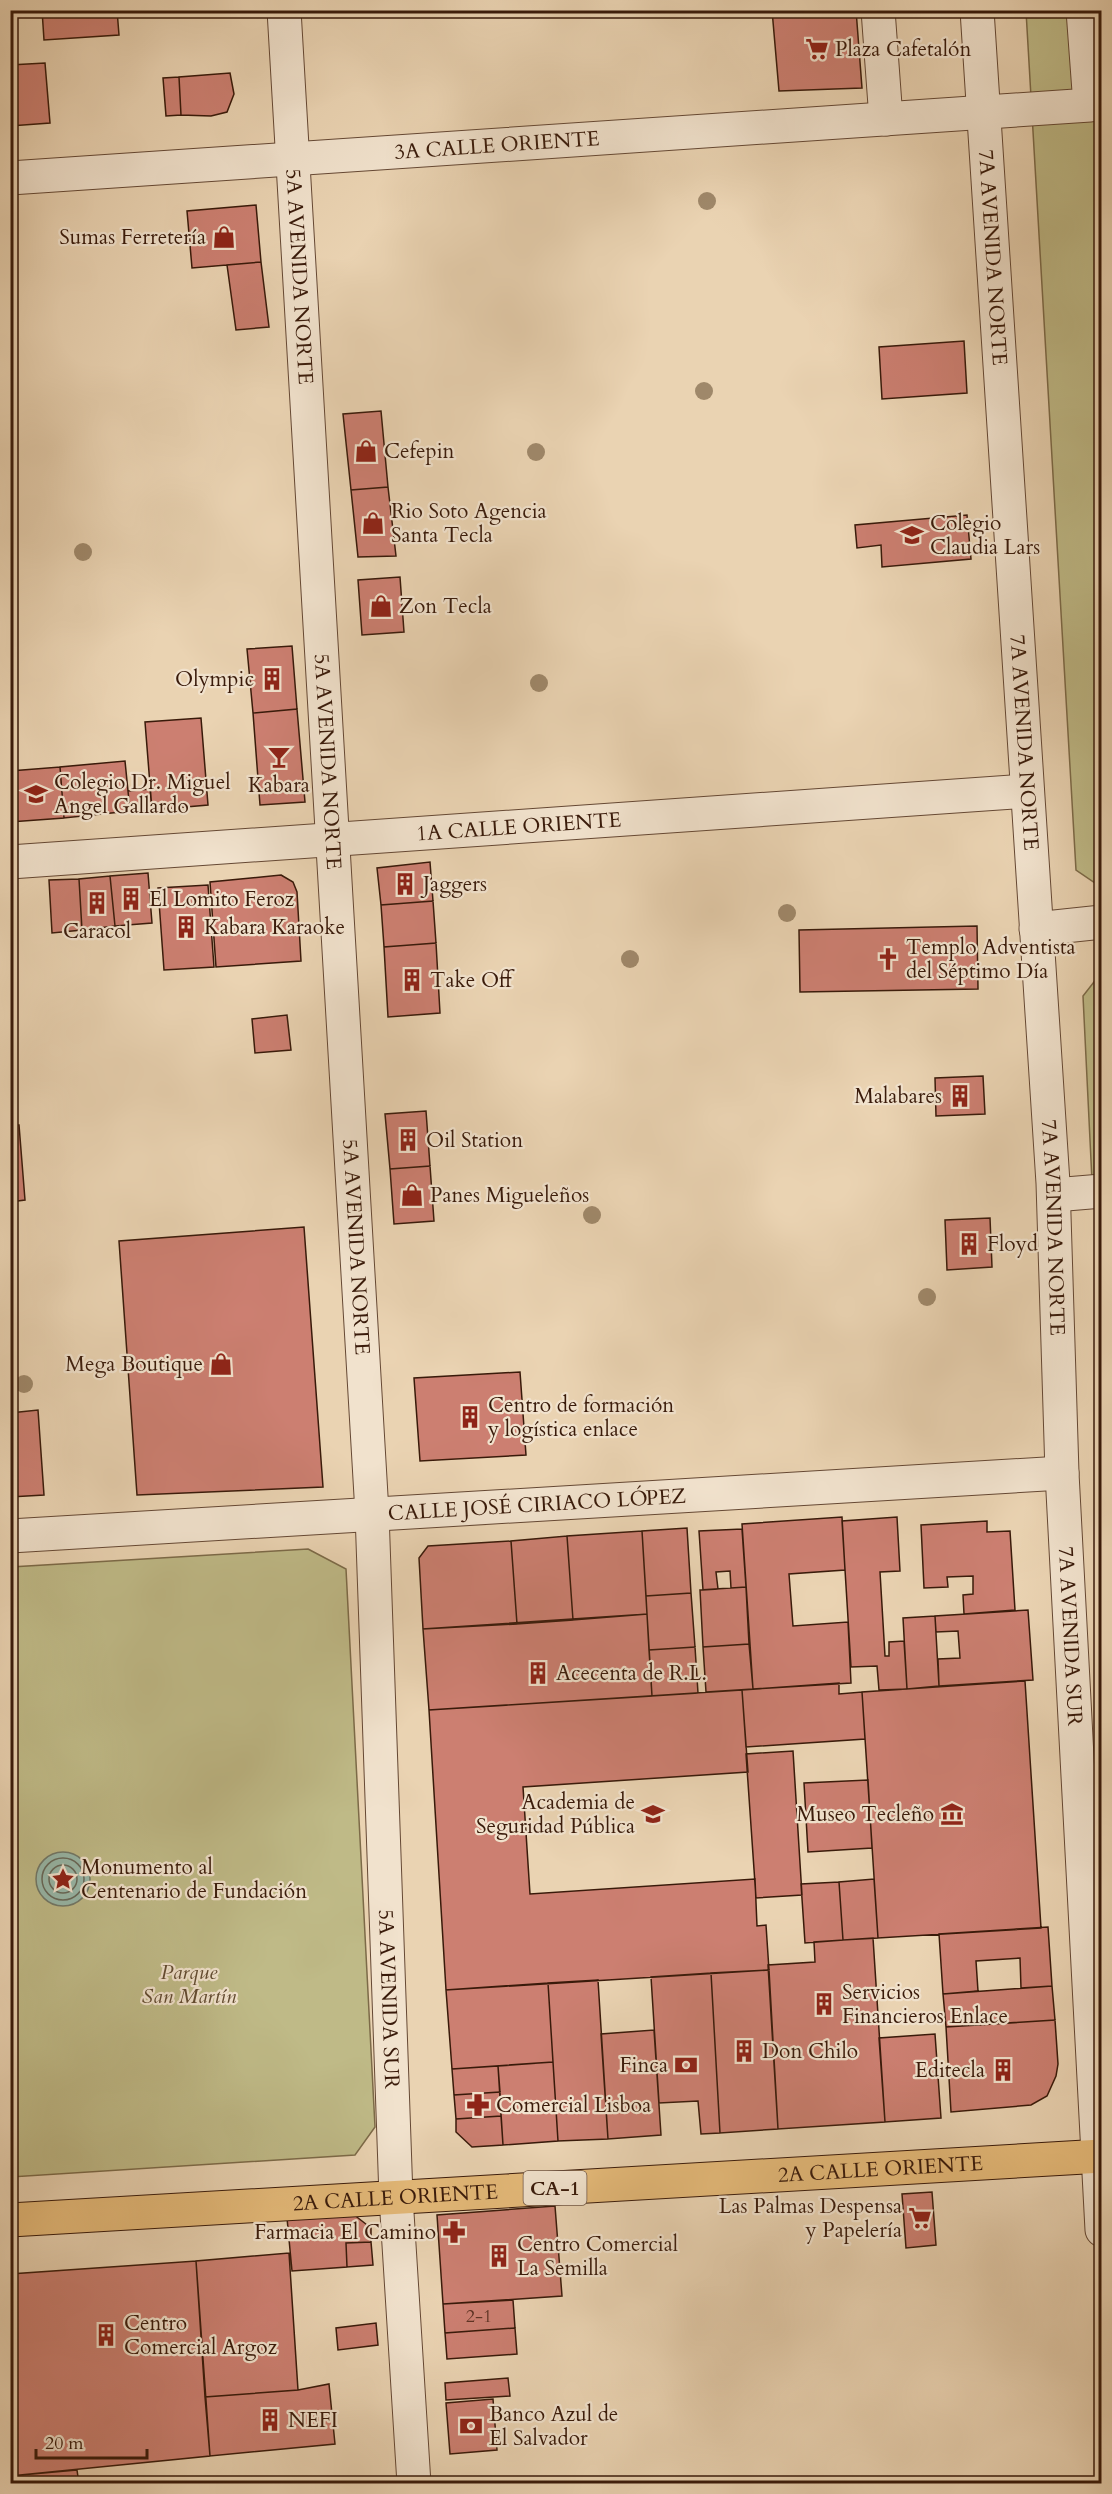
<svg xmlns="http://www.w3.org/2000/svg" width="1112" height="2494" font-family="Cardo,serif">
  <style>
    .green { fill: #bfba87; stroke: #7c6a48; stroke-width: 1.5 }
    .water { fill: #98b8a9; stroke: #727969; stroke-width: 1.5 }
    .lines { fill: none; stroke-linecap: round; stroke-linejoin: round }
    .shore { stroke: #68695a; stroke-width: 1.5 }
    .building { fill: #cc7f71; stroke: #391a0a; stroke-width: 1.5 }
    .minor-casing { stroke: #654834; stroke-width: 35 }
    .major-casing { stroke: #391a0a; stroke-width: 35 }
    .minor { stroke: #f1e2cd; stroke-width: 33 }
    .major { stroke: #e5ba79; stroke-width: 33 }
    .tree { fill: #9f886a }
    .labels { text-anchor: middle; dominant-baseline: central; stroke-width: 4.5; stroke-linejoin: round; paint-order: stroke }
    .number-label { font-size: 18px; fill: #5e3324 }
    .shield { fill: #f1e2cd; stroke: #705644; stroke-width: 1.5 }
    .shield-label { font-size: 20px; font-weight: bold; fill: #391a0a }
    .poi-label { font-size: 21px; fill: #391a0a; stroke: #f1e2cd; text-anchor: start }
    .street-label { font-size: 21px; fill: #391a0a; stroke: #f1e2cd }
    .park-label { font-size: 21px; font-style: italic; fill: #614a30; stroke: #f1e2cd }
  </style>
  <rect width="100%" height="100%" fill="#ead3b2"/>
  <filter id="stains"><feTurbulence type="fractalNoise" baseFrequency=".00333" numOctaves="4"/><feColorMatrix values="0 0 0 0 .2 0 0 0 0 .09 0 0 0 0 .02 0 0 0 .5 -.17"/></filter>
  <radialGradient id="worn" r=".72"><stop offset=".6" stop-color="#630" stop-opacity="0"/><stop offset="1" stop-color="#630" stop-opacity=".3"/></radialGradient>
  <path class="green" d="M1026,11H1101V887L1076,870Z
    M1101,973V1180L1092,1181L1083,996Z
    M308,1549L346,1569L375,2127L355,2155L11,2177V1567Z"/>
  <path class="water" d="M36 1879a27 27 0 1 1 54 0a27 27 0 1 1-54 0Z"/>
  <g class="lines">
    <path class="shore" d="M42 1879a21 21 0 1 1 42 0a21 21 0 1 1-42 0Z
      M49 1879a14 14 0 1 1 28 0a14 14 0 1 1-28 0Z"/>
  </g>
  <path class="building" d="M42,10H117L119,35L44,40Z
    M772,10H856L862,88L779,91Z
    M45,63L50,123L10,126V65Z
    M230,73L234,94L227,112L211,116L181,115L179,77Z
    M179,77L181,115L166,116L163,78Z
    M256,205L261,262L192,268L187,211Z
    M261,262L269,327L236,330L227,265Z
    M964,341L967,393L882,399L879,347Z
    M381,411L388,487L351,490L343,414Z
    M388,487L396,556L358,557L351,490Z
    M967,515L971,559L882,567L881,545L857,548L855,525Z
    M400,577L404,632L362,635L358,580Z
    M292,646L297,709L253,713L247,649Z
    M297,709L305,802L260,805L253,713Z
    M201,718L208,805L152,810L145,722Z
    M125,761L130,811L64,818L60,767Z
    M60,767L64,818L10,822V771Z
    M150,789L152,810L130,811L128,791Z
    M430,862L433,901L381,905L377,868Z
    M148,873L152,923L115,926L110,876Z
    M281,875L293,882L297,892L301,961L216,967L210,882Z
    M110,876L115,926L82,930L79,879Z
    M79,879L82,930L52,933L49,880Z
    M208,885L214,967L164,970L158,888Z
    M433,901L436,943L384,947L381,905Z
    M977,926L978,989L800,992L799,930Z
    M436,943L440,1013L388,1017L384,947Z
    M287,1015L291,1050L255,1053L252,1019Z
    M983,1076L985,1114L936,1116L935,1078Z
    M426,1111L430,1166L390,1169L385,1114Z
    M10,1125H19L25,1200L10,1202Z
    M430,1166L434,1221L394,1224L390,1169Z
    M990,1218L992,1267L947,1270L945,1220Z
    M304,1227L323,1487L137,1495L119,1241Z
    M520,1372L526,1455L420,1461L414,1378Z
    M38,1410L44,1495L10,1497V1413Z
    M842,1517L845,1570L789,1574L793,1626L848,1622L851,1683L753,1689L742,1524Z
    M897,1517L900,1571L880,1572L885,1656H889V1642L904,1641L907,1689L879,1690L877,1666L851,1667L842,1521Z
    M987,1521V1532L1010,1531L1015,1610L964,1614L963,1595L973,1594V1576L947,1577L948,1587L924,1588L921,1525Z
    M687,1528L691,1593L646,1596L642,1531Z
    M742,1529L746,1587L731,1588L730,1571L716,1572L718,1589L703,1590L699,1531Z
    M642,1531L647,1614L573,1620L567,1536Z
    M567,1536L573,1620L517,1624L511,1541Z
    M511,1541L517,1624L423,1629L419,1558L428,1546Z
    M746,1587L749,1644L703,1647L700,1590Z
    M691,1593L695,1647L649,1650L646,1596Z
    M1028,1610L1033,1680L939,1686L938,1659L960,1658L958,1631L936,1632L935,1616Z
    M647,1614L652,1696L429,1710L423,1629Z
    M935,1616L939,1686L907,1689L903,1618Z
    M749,1644L753,1689L706,1692L703,1647Z
    M695,1647L698,1693L652,1696L649,1650Z
    M1025,1681L1041,1928L878,1938L862,1692Z
    M839,1683V1694L862,1692L865,1739L746,1747L742,1690Z
    M742,1690L748,1772L523,1787L530,1894L755,1879L757,1926L766,1925L769,1970L446,1990L429,1710Z
    M793,1751L802,1895L756,1898L746,1754Z
    M868,1780L872,1848L808,1852L804,1783Z
    M874,1879L878,1938L843,1940L839,1882Z
    M839,1882L843,1940L805,1943L801,1884Z
    M1048,1927L1052,1986L1021,1988L1020,1958L976,1961L978,1991L943,1994L939,1934Z
    M873,1938L885,2122L778,2129L768,1965L815,1962L814,1942Z
    M769,1970L778,2129L720,2133L711,1973Z
    M711,1973L720,2133L701,2134L698,2101L659,2103L651,1977Z
    M598,1980L608,2139L558,2141L548,1983Z
    M548,1983L553,2062L452,2069L446,1990Z
    M1052,1986L1055,2020L946,2027L943,1994Z
    M1055,2020L1058,2064L1056,2076L1047,2096L1031,2105L951,2112L946,2027Z
    M654,2030L661,2135L608,2139L601,2034Z
    M935,2034L941,2118L885,2122L879,2038Z
    M553,2062L558,2141L503,2145L498,2066Z
    M498,2066L500,2092L454,2095L452,2069Z
    M500,2092L501,2116L456,2119L454,2095Z
    M501,2116L503,2145L472,2147L456,2132V2119Z
    M932,2192L936,2245L906,2248L902,2194Z
    M555,2206L562,2296L443,2304L437,2215Z
    M353,2214L371,2228V2242L346,2243L347,2267L292,2271L287,2218Z
    M371,2242L373,2265L347,2267L346,2243Z
    M289,2253L298,2390L205,2397L196,2261Z
    M196,2261L210,2456L10,2476V2274Z
    M513,2300L515,2328L445,2333L443,2304Z
    M376,2323L378,2345L338,2350L336,2328Z
    M515,2328L517,2354L447,2359L445,2333Z
    M508,2378L510,2396L446,2400L445,2383Z
    M329,2384L335,2444L210,2456L205,2397L298,2390Z
    M493,2399L497,2450L450,2454L446,2403Z
    M77,2470L79,2484H10V2476Z"/>
  <g class="lines">
    <g class="minor-casing">
      <g id="minor">
        <path id="s1" d="M284,10L372,1513L396,2197L414,2484"/>
        <path d="M878,10L886,119"/>
        <path id="s2" d="M977,10L1053,1183L1062,1473L1102,2230"/>
        <path id="s3" d="M10,178L1090,105L1083,10"/>
        <path id="s4" d="M10,862L1027,791"/>
        <path d="M1036,929L1102,922"/>
        <path d="M1054,1195L1102,1191"/>
        <path id="s5" d="M10,1536L1062,1473"/>
      </g>
    </g>
    <g class="major-casing">
      <g id="major">
        <path id="s6" d="M10,2220L1102,2156"/>
      </g>
    </g>
    <use href="#minor" class="minor"/>
    <use href="#major" class="major"/>
  </g>
  <g class="tree">
    <circle cx="707" cy="201" r="9"/>
    <circle cx="704" cy="391" r="9"/>
    <circle cx="536" cy="452" r="9"/>
    <circle cx="83" cy="552" r="9"/>
    <circle cx="539" cy="683" r="9"/>
    <circle cx="787" cy="913" r="9"/>
    <circle cx="630" cy="959" r="9"/>
    <circle cx="592" cy="1215" r="9"/>
    <circle cx="927" cy="1297" r="9"/>
    <circle cx="24" cy="1384" r="9"/>
  </g>
  <defs>
    <g id="supermarket-bare" transform="scale(1.8)"><path d="M-6-5.5h2.5l.6 2H6L4.5 2H-2.5L-4.4-4H-6ZM-1.5 3.2a1.3 1.3 0 1 0 .1 0ZM3 3.2a1.3 1.3 0 1 0 .1 0Z" fill="#8f2418" stroke="#f1e2cd" stroke-width="2.5" paint-order="stroke"/></g>
    <g id="shop-bare" transform="scale(1.8)"><path d="M-5-2.5h2.3a2.7 3.5 0 0 1 5.4 0H5L5.5 6h-11ZM-1.5-2.5h3a1.5 2.3 0 0 0-3 0Z" fill="#8f2418" stroke="#f1e2cd" stroke-width="2.5" paint-order="stroke"/></g>
    <g id="school-bare" transform="scale(1.8)"><path d="M0-5L7-2L0 1L-7-2ZM-4 1L0 2.5L4 1V4Q0 6-4 4Z" fill="#8f2418" stroke="#f1e2cd" stroke-width="2.5" paint-order="stroke"/></g>
    <g id="building-bare" transform="scale(1.8)"><path d="M-4-6H4V6H1V3H-1V6H-4ZM-2.5-4.3h1.7v1.8h-1.7ZM.8-4.3h1.7v1.8H.8ZM-2.5-1h1.7V.8h-1.7ZM.8-1h1.7V.8H.8Z" fill="#8f2418" stroke="#f1e2cd" stroke-width="2.5" paint-order="stroke"/></g>
    <g id="bar-bare" transform="scale(1.8)"><path d="M-6-5H6L.8 .8V4.5H3.5V6h-7V4.5H-.8V.8Z" fill="#8f2418" stroke="#f1e2cd" stroke-width="2.5" paint-order="stroke"/></g>
    <g id="church-bare" transform="scale(1.8)"><path d="M-1.2-6h2.4v3.5h3.3v2.4h-3.3V6h-2.4V-.1h-3.3v-2.4h3.3Z" fill="#8f2418" stroke="#f1e2cd" stroke-width="2.5" paint-order="stroke"/></g>
    <g id="museum-bare" transform="scale(1.8)"><path d="M0-6L6-3V-2H-6V-3ZM-5-1h2V3h-2ZM-1-1h2V3h-2ZM3-1h2V3H3ZM-6 4H6V6H-6Z" fill="#8f2418" stroke="#f1e2cd" stroke-width="2.5" paint-order="stroke"/></g>
    <g id="sight-bare" transform="scale(1.8)"><path d="M0-6L1.8-2.2L6-1.7L2.9 1.2L3.7 5.4L0 3.3L-3.7 5.4L-2.9 1.2L-6-1.7L-1.8-2.2Z" fill="#8f2418" stroke="#f1e2cd" stroke-width="2.5" paint-order="stroke"/></g>
    <g id="bank-bare" transform="scale(1.8)"><path d="M-6-4H6V4H-6ZM0-2.3a2.3 2.3 0 1 0 0 4.6a2.3 2.3 0 1 0 0-4.6Z" fill="#8f2418" stroke="#f1e2cd" stroke-width="2.5" paint-order="stroke"/></g>
    <g id="pharmacy-bare" transform="scale(1.8)"><path d="M-2-6h4v4h4v4h-4v4h-4v-4h-4v-4h4Z" fill="#8f2418" stroke="#f1e2cd" stroke-width="2.5" paint-order="stroke"/></g>
  </defs>
  <g fill-rule="evenodd">
    <use href="#supermarket-bare" x="817" y="49"/>
    <use href="#shop-bare" x="224" y="237"/>
    <use href="#shop-bare" x="366" y="451"/>
    <use href="#shop-bare" x="373" y="523"/>
    <use href="#school-bare" x="912" y="535"/>
    <use href="#shop-bare" x="381" y="606"/>
    <use href="#building-bare" x="272" y="679"/>
    <use href="#bar-bare" x="279" y="757"/>
    <use href="#school-bare" x="36" y="794"/>
    <use href="#building-bare" x="405" y="884"/>
    <use href="#building-bare" x="131" y="899"/>
    <use href="#building-bare" x="97" y="903"/>
    <use href="#building-bare" x="186" y="927"/>
    <use href="#church-bare" x="888" y="959"/>
    <use href="#building-bare" x="412" y="980"/>
    <use href="#building-bare" x="960" y="1096"/>
    <use href="#building-bare" x="408" y="1140"/>
    <use href="#shop-bare" x="412" y="1195"/>
    <use href="#building-bare" x="969" y="1244"/>
    <use href="#shop-bare" x="221" y="1364"/>
    <use href="#building-bare" x="470" y="1417"/>
    <use href="#building-bare" x="538" y="1673"/>
    <use href="#school-bare" x="653" y="1814"/>
    <use href="#museum-bare" x="952" y="1814"/>
    <use href="#sight-bare" x="63" y="1879"/>
    <use href="#building-bare" x="824" y="2004"/>
    <use href="#building-bare" x="744" y="2051"/>
    <use href="#bank-bare" x="686" y="2065"/>
    <use href="#building-bare" x="1003" y="2070"/>
    <use href="#pharmacy-bare" x="478" y="2105"/>
    <use href="#supermarket-bare" x="920" y="2218"/>
    <use href="#pharmacy-bare" x="454" y="2232"/>
    <use href="#building-bare" x="499" y="2256"/>
    <use href="#building-bare" x="106" y="2335"/>
    <use href="#building-bare" x="270" y="2420"/>
    <use href="#bank-bare" x="471" y="2426"/>
  </g>
  <g class="labels">
    <g class="number-label">
      <text x="479" y="2316">2-1</text>
    </g>
    <rect class="shield" x="523.5" y="2171" width="63" height="34" rx="4.5"/>
    <g class="shield-label">
      <text x="555" y="2188">CA-1</text>
    </g>
    <g class="poi-label">
      <text x="835" y="49">Plaza Cafetalón</text>
      <text x="206" y="237" text-anchor="end">Sumas Ferretería</text>
      <text x="384" y="451">Cefepin</text>
      <text x="391" y="511">Rio Soto Agencia<tspan x="391" dy="24">Santa Tecla</tspan></text>
      <text x="930" y="523">Colegio<tspan x="930" dy="24">Claudia Lars</tspan></text>
      <text x="399" y="606">Zon Tecla</text>
      <text x="254" y="679" text-anchor="end">Olympic</text>
      <text x="54" y="782">Colegio Dr. Miguel<tspan x="54" dy="24">Angel Gallardo</tspan></text>
      <text x="279" y="785" text-anchor="middle">Kabara</text>
      <text x="423" y="884">Jaggers</text>
      <text x="149" y="899">El Lomito Feroz</text>
      <text x="204" y="927">Kabara Karaoke</text>
      <text x="97" y="931" text-anchor="middle">Caracol</text>
      <text x="906" y="947">Templo Adventista<tspan x="906" dy="24">del Séptimo Día</tspan></text>
      <text x="430" y="980">Take Off</text>
      <text x="942" y="1096" text-anchor="end">Malabares</text>
      <text x="426" y="1140">Oil Station</text>
      <text x="430" y="1195">Panes Migueleños</text>
      <text x="987" y="1244">Floyd</text>
      <text x="203" y="1364" text-anchor="end">Mega Boutique</text>
      <text x="488" y="1405">Centro de formación<tspan x="488" dy="24">y logística enlace</tspan></text>
      <text x="556" y="1673">Acecenta de R.L.</text>
      <text x="635" y="1802" text-anchor="end">Academia de<tspan x="635" dy="24">Seguridad Pública</tspan></text>
      <text x="934" y="1814" text-anchor="end">Museo Tecleño</text>
      <text x="81" y="1867">Monumento al<tspan x="81" dy="24">Centenario de Fundación</tspan></text>
      <text x="842" y="1992">Servicios<tspan x="842" dy="24">Financieros Enlace</tspan></text>
      <text x="762" y="2051">Don Chilo</text>
      <text x="668" y="2065" text-anchor="end">Finca</text>
      <text x="985" y="2070" text-anchor="end">Editecla</text>
      <text x="496" y="2105">Comercial Lisboa</text>
      <text x="902" y="2206" text-anchor="end">Las Palmas Despensa<tspan x="902" dy="24">y Papelería</tspan></text>
      <text x="436" y="2232" text-anchor="end">Farmacia El Camino</text>
      <text x="517" y="2244">Centro Comercial<tspan x="517" dy="24">La Semilla</tspan></text>
      <text x="124" y="2323">Centro<tspan x="124" dy="24">Comercial Argoz</tspan></text>
      <text x="489" y="2414">Banco Azul de<tspan x="489" dy="24">El Salvador</tspan></text>
      <text x="288" y="2420">NEFI</text>
    </g>
    <g class="street-label">
      <text stroke="none"><textPath href="#s3" startOffset="488">3A CALLE ORIENTE</textPath></text>
      <text stroke="none"><textPath href="#s2" startOffset="248">7A AVENIDA NORTE</textPath></text>
      <text stroke="none"><textPath href="#s1" startOffset="267">5A AVENIDA NORTE</textPath></text>
      <text stroke="none"><textPath href="#s2" startOffset="734">7A AVENIDA NORTE</textPath></text>
      <text stroke="none"><textPath href="#s1" startOffset="753">5A AVENIDA NORTE</textPath></text>
      <text stroke="none"><textPath href="#s4" startOffset="510">1A CALLE ORIENTE</textPath></text>
      <text stroke="none"><textPath href="#s2" startOffset="1220">7A AVENIDA NORTE</textPath></text>
      <text stroke="none"><textPath href="#s1" startOffset="1239">5A AVENIDA NORTE</textPath></text>
      <text stroke="none"><textPath href="#s5" startOffset="528">CALLE JOSÉ CIRIACO LÓPEZ</textPath></text>
      <text stroke="none"><textPath href="#s2" startOffset="1629">7A AVENIDA SUR</textPath></text>
      <text stroke="none"><textPath href="#s1" startOffset="1992">5A AVENIDA SUR</textPath></text>
      <text stroke="none"><textPath href="#s6" startOffset="872">2A CALLE ORIENTE</textPath></text>
      <text stroke="none"><textPath href="#s6" startOffset="386">2A CALLE ORIENTE</textPath></text>
    </g>
    <g class="park-label">
      <text x="189" y="1972">Parque<tspan x="189" dy="24">San Martín</tspan></text>
    </g>
  </g>
  <rect width="1112" height="2494" fill="none" stroke="#ead3b2" stroke-width="36"/>
  <rect x="12" y="12" width="1088" height="2470" fill="none" stroke="#391a0a" stroke-width="3"/>
  <rect x="18" y="18" width="1076" height="2458" fill="none" stroke="#391a0a" stroke-width="1.5"/>
  <path d="M36 2449v9h111v-9" fill="none" stroke="#391a0a" stroke-width="3"/>
  <text x="45" y="2449" font-size="18" fill="#391a0a" stroke="#f1e2cd" stroke-width="4.5" paint-order="stroke">20 m</text>
  <rect width="100%" height="100%" filter="url(#stains)"/>
  <rect width="100%" height="100%" fill="url(#worn)"/>
</svg>
